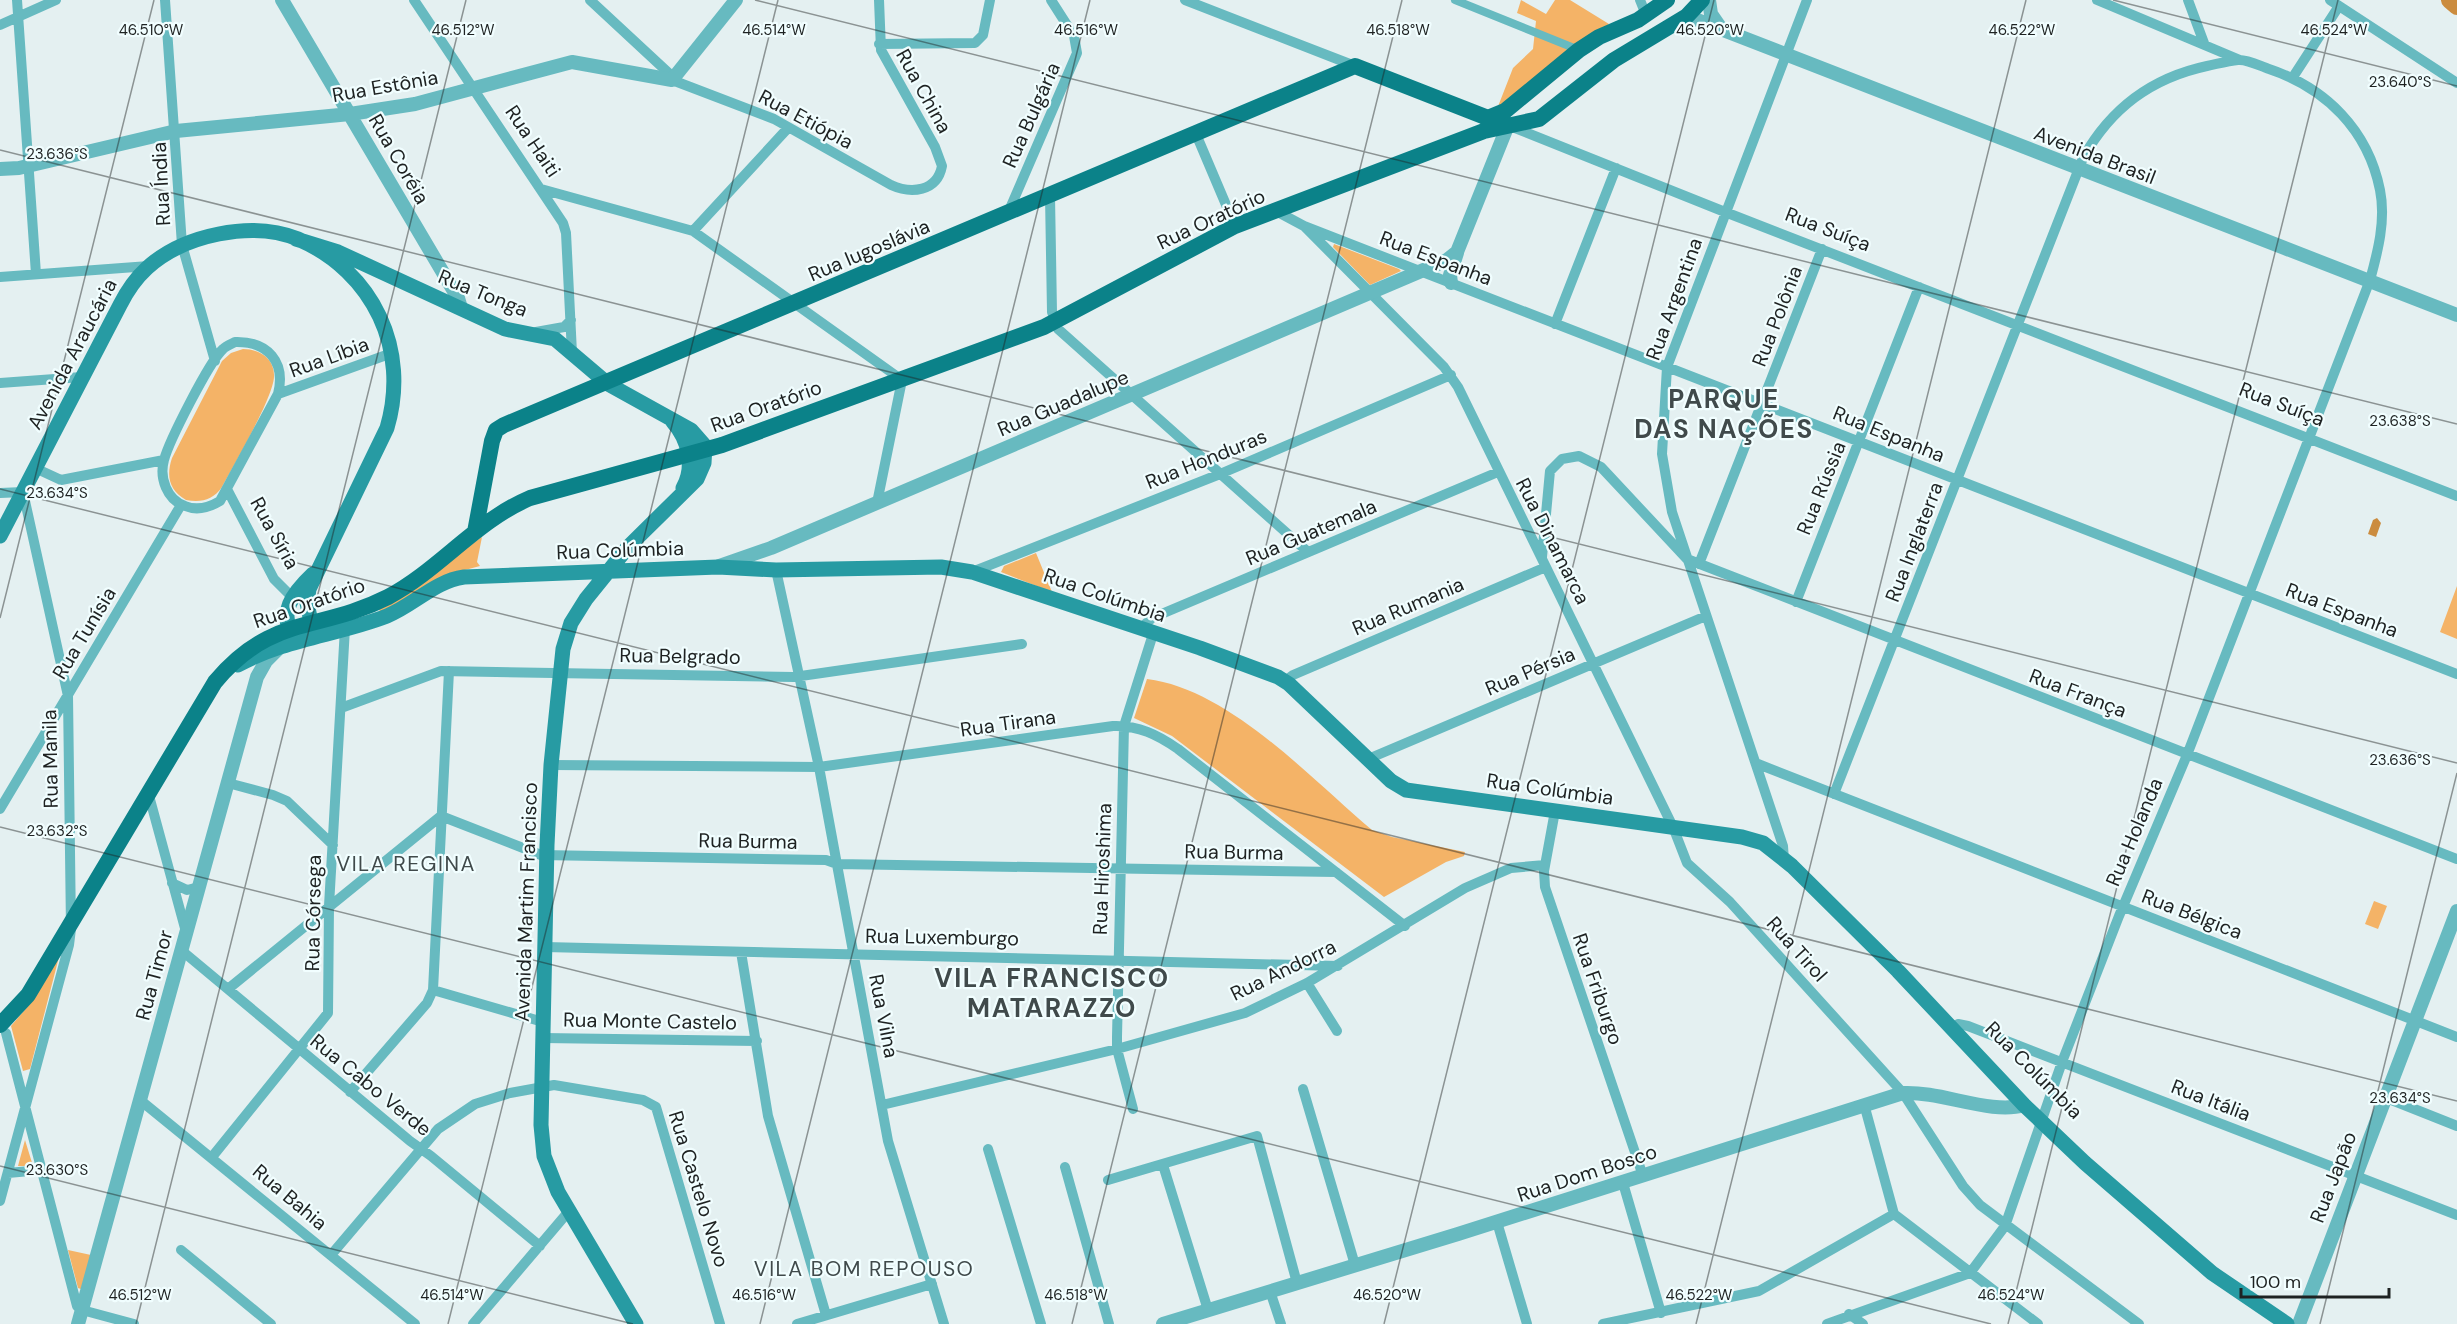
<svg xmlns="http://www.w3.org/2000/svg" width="2457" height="1324" font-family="'DM Sans',sans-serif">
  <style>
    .green { fill: #f4b367 }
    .water { fill: #cb8c3f }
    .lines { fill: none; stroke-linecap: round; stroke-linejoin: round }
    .river { stroke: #cb8c3f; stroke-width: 18 }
    .pedestrian { stroke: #67bac0; stroke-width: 8 }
    .minor { stroke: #67bac0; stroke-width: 10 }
    .tertiary { stroke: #67bac0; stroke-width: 14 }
    .secondary { stroke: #279ba3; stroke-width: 15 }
    .primary { stroke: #0b8289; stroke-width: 16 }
    .ticks { fill: none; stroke: #1e2222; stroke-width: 1.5; stroke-opacity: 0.45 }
    .labels { text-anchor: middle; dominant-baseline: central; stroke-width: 4.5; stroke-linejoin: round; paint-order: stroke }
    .street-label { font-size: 20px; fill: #1e2222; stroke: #f1feff }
    .neighbourhood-label { font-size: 21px; letter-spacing: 1.5px; fill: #404a4b; stroke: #f1feff }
    .district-label { font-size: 26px; font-weight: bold; letter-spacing: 1.5px; fill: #404a4b; stroke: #f1feff }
    .ticks-label { font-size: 15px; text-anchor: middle; fill: #1e2222; stroke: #f1feff; stroke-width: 4.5; stroke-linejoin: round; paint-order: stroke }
  </style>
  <rect width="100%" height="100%" fill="#e4f0f1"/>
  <path class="green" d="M1521,0L1546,14L1555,0H1570L1609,24L1497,109L1513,68L1533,49L1536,21L1517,13Z
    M1334,244L1399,269L1401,271L1370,285L1333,247Z
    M243,349C260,349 275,359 274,377C273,398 234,465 222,487C213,500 201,503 186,500C169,490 166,476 172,458L222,361L231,353Z
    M482,537L477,562L480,566L446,575L409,598L380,612L379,609Z
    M1036,553L1052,592L1001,572L1004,566Z
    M2457,586V639L2440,632Z
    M1147,679C1229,689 1310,778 1372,830L1392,837L1465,852L1464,856L1446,862L1384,897L1172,736L1134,718Z
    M2374,901L2387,906L2378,929L2365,924Z
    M59,957L30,1069L23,1071L11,1026L28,1006Z
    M25,1140L33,1166H18Z
    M68,1250L91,1255L81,1289L78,1288Z"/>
  <path class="water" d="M2377,518L2381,523L2376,537L2368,534L2373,520Z"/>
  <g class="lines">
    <path class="river" d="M2450,0L2457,6"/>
    <path class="pedestrian" d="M1455,0L1579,50"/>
    <path class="minor" d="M17,0L36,274
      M165,0L182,245L215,361
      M414,0L563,223L566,233L572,353
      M590,0L674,78
      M1185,0L1355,66
      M1640,0L1646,15
      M2097,0L2240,60
      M2188,0L2204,43
      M2330,0L2457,83
      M0,25L56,0
      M879,44L975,43L983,35L990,0
      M2293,77L2339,6
      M672,80L774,119L891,185C911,194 937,192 942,166L935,147L881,50L879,0
      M1510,126L1725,212L2457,496
      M1196,134L1235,226
      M541,189L693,231L902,380L877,503
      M1050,196L1052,312L1058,329L1308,552
      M1276,211L1304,226L2457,674
      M1008,213L1077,53L1074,36L1051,0
      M1304,226L1444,367L1458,387L1673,827L1687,863L1730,902L1903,1093L1963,1186L1980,1205L2139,1324
      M693,231L788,128
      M0,277L149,266
      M1555,324L1616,168
      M536,332L564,327L571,320
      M235,342C268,341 286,362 278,394L220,501C210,507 197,511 185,506C167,500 159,478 164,460C169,441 209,362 223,349C226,346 231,344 235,342Z
      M0,383L82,377
      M278,394L392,353
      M35,468L61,480L164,460
      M228,491L274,579L291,596
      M0,493L23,492L68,696L71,929L69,945L0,1201
      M1542,557L1550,471L1562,459L1579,456L1601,467L1687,559L2457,859
      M1699,564L1822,249
      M776,570L819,767L888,1141L944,1324
      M972,572L1220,474L1451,375
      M1796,602L1919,287
      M1140,629L1152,618L1498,472
      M1285,681L1293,675L1546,567
      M341,708L441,671L794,677L1022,644
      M1368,759L1706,616
      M1758,764L2457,1037
      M551,765L819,767L1113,726C1138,725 1158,735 1178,749L1405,926
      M228,783L273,795L287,801L333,845
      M148,792L186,932
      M0,809L181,505
      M1555,811L1544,871L1545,887L1643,1176
      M1784,860L1783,846L1672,512L1662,454L1667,367L1807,0
      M172,883L187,890L199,887
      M545,947L1338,966
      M181,950L410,1141L431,1156L540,1246
      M741,952L768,1116L826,1315
      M1307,983L1337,1031
      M228,989L441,816L541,855L826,860L837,864L1336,872
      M433,990L543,1022
      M1951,1028L1958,1024L1968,1026L2457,1215
      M6,1033L77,1306L82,1310L134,1324
      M543,1038L757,1041
      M1303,1089L1355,1265
      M350,1092L427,1003L433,990L449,671
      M2384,1097L2457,1126
      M140,1100L415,1324
      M1864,1104L1894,1214L2038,1324
      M882,1105L1117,1049L1245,1013L1307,983L1465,888L1511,868L1545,865
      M1133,1109L1117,1049V1037L1124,726L1153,634
      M988,1149L1041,1324
      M212,1157L328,1013L329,906L345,628
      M1163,1165L1208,1310
      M1065,1167L1109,1324
      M8,1173L41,1170
      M1108,1180L1257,1136L1297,1283
      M1623,1183L1661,1313
      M1497,1222L1527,1324
      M181,1250L271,1324
      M331,1255L438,1129L475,1104L510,1093L554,1085L643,1100L656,1107L720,1324
      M1270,1291L1281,1324
      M1849,1314L1863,1324
      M473,1324L569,1211
      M797,1324L932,1284
      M1603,1324L1759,1291L1894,1214
      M1827,1324L1970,1273L2005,1226L2062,1062L2119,916L2187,755L2370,280C2378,251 2386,220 2380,190C2368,130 2326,88 2269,69C2260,66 2247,59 2238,60C2228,61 2217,64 2207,66C2151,78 2111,108 2083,158L1834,794"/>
    <path class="tertiary" d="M282,0L458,298L461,308
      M1709,0L1711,14L1720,27
      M1687,16L2457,315
      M0,169L19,168L176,131L350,114L415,104L572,62L672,80L736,0
      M1451,283L1450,275L1457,253
      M719,566L771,548L1447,260L1457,252L1508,125
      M78,1324L257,677L266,661L279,648
      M1163,1324L1458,1234L1903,1093C1941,1091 1991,1115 2024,1105
      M2299,1324L2457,911"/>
    <path class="secondary" d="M296,239L338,252L505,329L555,339L608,384L691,430L705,446L704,463L697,479L628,547L586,599L571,623L563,649L551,765L547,845L541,1125L544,1156L558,1192L636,1324
      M673,422C689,440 695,467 683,488
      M0,536L120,305C127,291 135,279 147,268C183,235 252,220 298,239C374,272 410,350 387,428L309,589L307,603L311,622
      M297,639C274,615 295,591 313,574
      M238,665C285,639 338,635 387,616C414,605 435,581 464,577L718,567L776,570L941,567L972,572L1200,648L1278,677L1289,684L1391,781L1406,790L1742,837L1763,843L1792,866L1898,971L2024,1105L2085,1163L2212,1273L2287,1324"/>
    <path class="primary" d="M475,532L492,441L496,430L504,425L1355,66L1488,118L1505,111L1579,50L1599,37L1638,20L1667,0
      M0,1025L28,995L215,682C272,614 319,632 388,597C439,570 476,521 530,498L722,445L1044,327L1235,226L1484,131L1539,119L1614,60L1687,16L1702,0"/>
  </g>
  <path class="ticks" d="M755,0L2457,424M2113,0L2457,86M0,150L2457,763M0,489L2457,1101M0,618L154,0M0,827L1991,1324M0,1166L633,1324M136,1324L466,0M448,1324L778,0M760,1324L1090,0M1072,1324L1402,0M1384,1324L1714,0M1696,1324L2026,0M2008,1324L2338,0M2320,1324L2457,773"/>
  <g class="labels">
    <g class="street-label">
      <text transform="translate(385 86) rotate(-10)">Rua Estônia</text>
      <text transform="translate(924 91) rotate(61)">Rua China</text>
      <text transform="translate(1031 115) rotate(-66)">Rua Bulgária</text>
      <text transform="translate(806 119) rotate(28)">Rua Etiópia</text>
      <text transform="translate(533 141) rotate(56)">Rua Haiti</text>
      <text transform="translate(2095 155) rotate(21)">Avenida Brasil</text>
      <text transform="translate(399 159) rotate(60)">Rua Coréia</text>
      <text transform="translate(161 184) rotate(-93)">Rua Índia</text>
      <text transform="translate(1211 219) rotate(-25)">Rua Oratório</text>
      <text transform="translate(1828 229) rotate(21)">Rua Suíça</text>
      <text transform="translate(869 250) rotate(-23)">Rua Iugoslávia</text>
      <text transform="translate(1436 258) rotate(21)">Rua Espanha</text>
      <text transform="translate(483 293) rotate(22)">Rua Tonga</text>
      <text transform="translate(1674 299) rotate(-70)">Rua Argentina</text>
      <text transform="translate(1777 316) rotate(-69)">Rua Polônia</text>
      <text transform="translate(72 354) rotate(-62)">Avenida Araucária</text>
      <text transform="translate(329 357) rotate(-20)">Rua Líbia</text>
      <text transform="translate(1063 403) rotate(-23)">Rua Guadalupe</text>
      <text transform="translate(2282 404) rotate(21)">Rua Suíça</text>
      <text transform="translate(766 406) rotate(-20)">Rua Oratório</text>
      <text transform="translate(1889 434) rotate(22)">Rua Espanha</text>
      <text transform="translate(1206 459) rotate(-22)">Rua Honduras</text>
      <text transform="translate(1821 488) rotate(-68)">Rua Rússia</text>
      <text transform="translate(1311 532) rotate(-23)">Rua Guatemala</text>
      <text transform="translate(275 533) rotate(61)">Rua Síria</text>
      <text transform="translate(1553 541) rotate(63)">Rua Dinamarca</text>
      <text transform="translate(1914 542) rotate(-69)">Rua Inglaterra</text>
      <text transform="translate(620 550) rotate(-2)">Rua Colúmbia</text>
      <text transform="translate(1105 595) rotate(19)">Rua Colúmbia</text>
      <text transform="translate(309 603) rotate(-19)">Rua Oratório</text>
      <text transform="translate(1408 606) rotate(-23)">Rua Rumania</text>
      <text transform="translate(2342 610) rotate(21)">Rua Espanha</text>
      <text transform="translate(84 633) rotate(-59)">Rua Tunísia</text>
      <text transform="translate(680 656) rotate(1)">Rua Belgrado</text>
      <text transform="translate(1530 671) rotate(-23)">Rua Pérsia</text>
      <text transform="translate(2078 693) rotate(21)">Rua França</text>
      <text transform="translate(1008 723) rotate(-8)">Rua Tirana</text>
      <text transform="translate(50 759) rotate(-91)">Rua Manila</text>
      <text transform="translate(1550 789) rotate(8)">Rua Colúmbia</text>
      <text transform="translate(2134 832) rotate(-67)">Rua Holanda</text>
      <text transform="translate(748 841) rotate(1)">Rua Burma</text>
      <text transform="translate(1234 852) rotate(1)">Rua Burma</text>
      <text transform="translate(1102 869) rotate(-88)">Rua Hiroshima</text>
      <text transform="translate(526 902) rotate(-88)">Avenida Martim Francisco</text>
      <text transform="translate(313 913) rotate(-89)">Rua Córsega</text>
      <text transform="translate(2192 914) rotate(21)">Rua Bélgica</text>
      <text transform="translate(942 937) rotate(1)">Rua Luxemburgo</text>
      <text transform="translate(1797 949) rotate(48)">Rua Tirol</text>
      <text transform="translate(1283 970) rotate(-26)">Rua Andorra</text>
      <text transform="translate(154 975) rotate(-75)">Rua Timor</text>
      <text transform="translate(1598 989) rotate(71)">Rua Friburgo</text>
      <text transform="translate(884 1016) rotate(79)">Rua Vilna</text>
      <text transform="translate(650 1021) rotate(1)">Rua Monte Castelo</text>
      <text transform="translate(2034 1070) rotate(45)">Rua Colúmbia</text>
      <text transform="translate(371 1085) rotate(39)">Rua Cabo Verde</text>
      <text transform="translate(2211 1100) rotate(21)">Rua Itália</text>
      <text transform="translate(1587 1173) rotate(-18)">Rua Dom Bosco</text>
      <text transform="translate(2333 1177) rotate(-69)">Rua Japão</text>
      <text transform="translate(699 1189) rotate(73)">Rua Castelo Novo</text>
      <text transform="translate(290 1197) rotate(40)">Rua Bahia</text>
    </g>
    <g class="neighbourhood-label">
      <text x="406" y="864">VILA REGINA</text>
      <text x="864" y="1269">VILA BOM REPOUSO</text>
    </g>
    <g class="district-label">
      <text x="1724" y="399">PARQUE<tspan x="1724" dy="30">DAS NAÇÕES</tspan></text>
      <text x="1052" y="978">VILA FRANCISCO<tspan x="1052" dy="30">MATARAZZO</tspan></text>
    </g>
  </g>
  <g class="ticks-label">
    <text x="151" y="35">46.510°W</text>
    <text x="463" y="35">46.512°W</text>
    <text x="774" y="35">46.514°W</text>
    <text x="1086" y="35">46.516°W</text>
    <text x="1398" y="35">46.518°W</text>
    <text x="1710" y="35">46.520°W</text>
    <text x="2022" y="35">46.522°W</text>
    <text x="2334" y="35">46.524°W</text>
    <text x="2400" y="87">23.640°S</text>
    <text x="57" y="159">23.636°S</text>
    <text x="2400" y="426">23.638°S</text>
    <text x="57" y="498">23.634°S</text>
    <text x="2400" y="765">23.636°S</text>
    <text x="57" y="836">23.632°S</text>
    <text x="2400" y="1103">23.634°S</text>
    <text x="57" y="1175">23.630°S</text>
    <text x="140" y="1300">46.512°W</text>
    <text x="452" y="1300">46.514°W</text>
    <text x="764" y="1300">46.516°W</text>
    <text x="1076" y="1300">46.518°W</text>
    <text x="1387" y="1300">46.520°W</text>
    <text x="1699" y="1300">46.522°W</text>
    <text x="2011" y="1300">46.524°W</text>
  </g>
  <path d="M2241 1288v9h148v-9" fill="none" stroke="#1e2222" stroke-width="3"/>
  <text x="2250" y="1288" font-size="18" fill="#1e2222" stroke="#f1feff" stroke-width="4.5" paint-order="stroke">100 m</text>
</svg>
